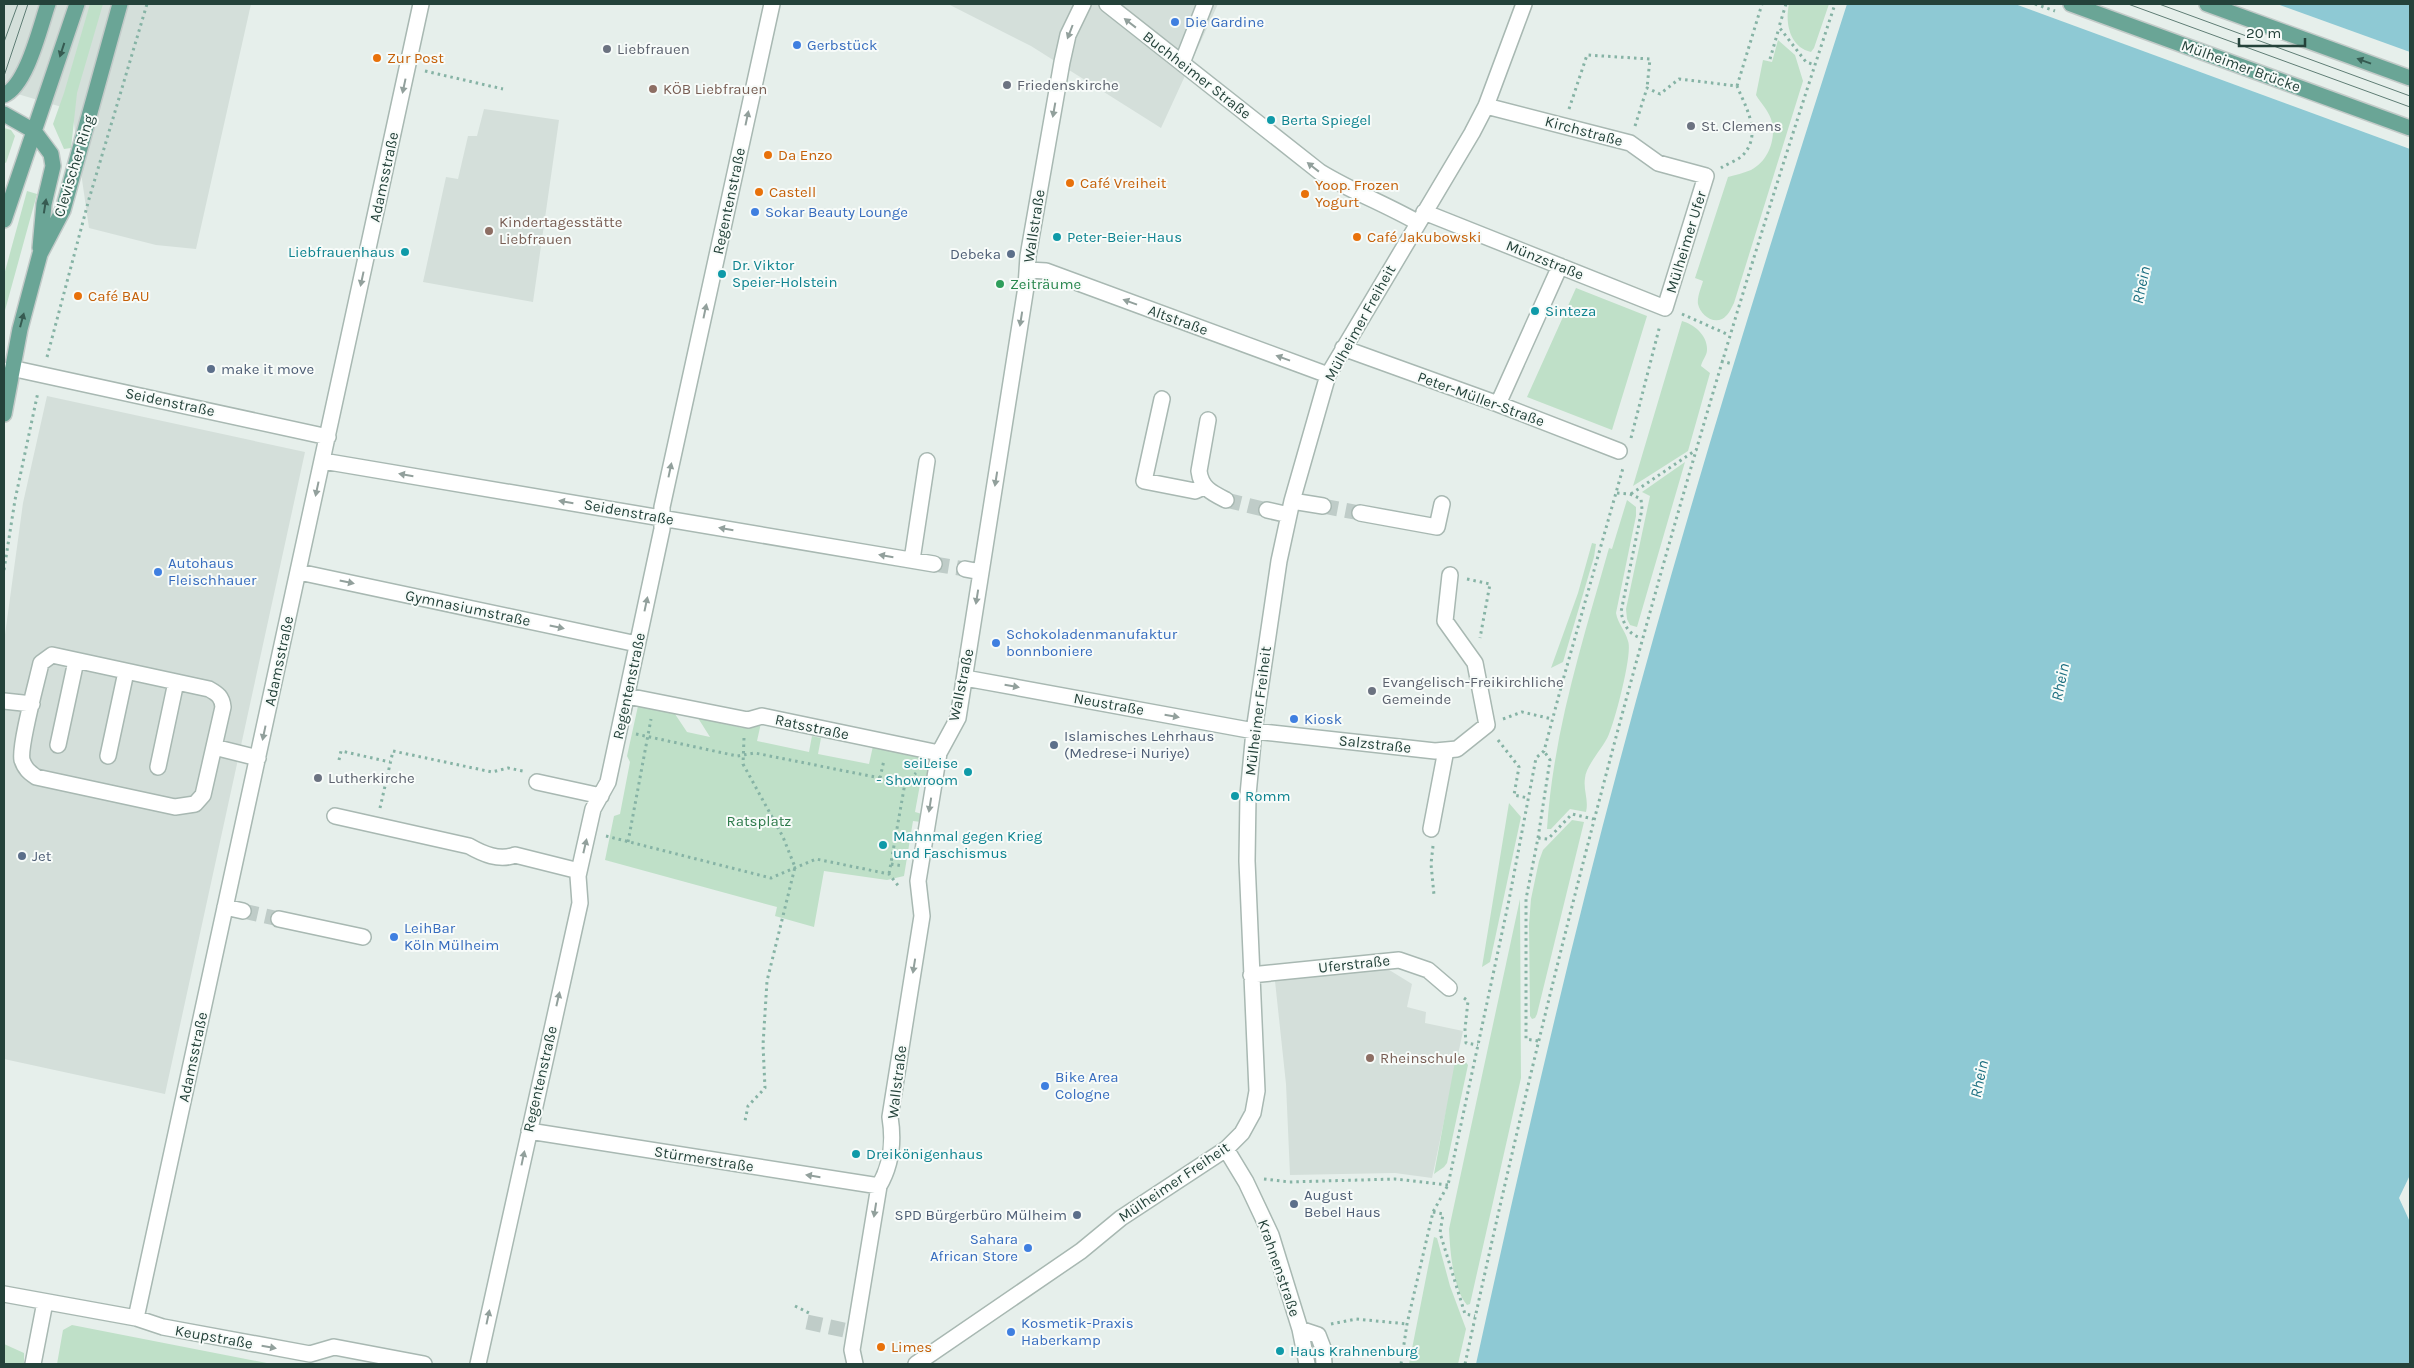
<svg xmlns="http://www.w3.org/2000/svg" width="2414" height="1368" font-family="Karla,sans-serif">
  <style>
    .built { fill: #d4dfda }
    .green { fill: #bfe0c8 }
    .water { fill: #8ec9d4 }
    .pier { fill: #e6efeb }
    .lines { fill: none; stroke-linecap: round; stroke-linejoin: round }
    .minor-tunnel { stroke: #bfccc8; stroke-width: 15; stroke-dasharray: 15 8; stroke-linecap: butt }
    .minor-casing { stroke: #a8b8b2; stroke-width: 18 }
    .major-casing { stroke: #c2cac8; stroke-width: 18 }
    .path { stroke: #86b3a5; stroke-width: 3; stroke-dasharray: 2.5 4; stroke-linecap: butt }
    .minor { stroke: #fff; stroke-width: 15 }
    .major { stroke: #6aa596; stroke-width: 15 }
    .tram { stroke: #5f7d75; stroke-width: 1 }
    .oneway { fill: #92a09c }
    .oneway2 { fill: #365b51 }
    .shop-dot { fill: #3f7fe0; stroke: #f7fbf9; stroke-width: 2 }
    .worship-dot { fill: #6b7280; stroke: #f7fbf9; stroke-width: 2 }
    .food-dot { fill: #e8710a; stroke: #f7fbf9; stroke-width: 2 }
    .education-dot { fill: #8d6e63; stroke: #f7fbf9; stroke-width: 2 }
    .culture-dot { fill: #0f9aa8; stroke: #f7fbf9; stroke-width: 2 }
    .service-dot { fill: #5c6f8a; stroke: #f7fbf9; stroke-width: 2 }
    .leisure-dot { fill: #2e9e5b; stroke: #f7fbf9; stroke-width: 2 }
    .labels { text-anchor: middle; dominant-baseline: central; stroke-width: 4; stroke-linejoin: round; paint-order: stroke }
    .shop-label { font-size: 15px; fill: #366cbe; stroke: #f7fbf9; text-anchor: start }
    .worship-label { font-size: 15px; fill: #5b616d; stroke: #f7fbf9; text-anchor: start }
    .food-label { font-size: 15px; fill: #c56008; stroke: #f7fbf9; text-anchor: start }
    .street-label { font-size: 15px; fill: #24423a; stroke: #f7fbf9 }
    .education-label { font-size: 15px; fill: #785e54; stroke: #f7fbf9; text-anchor: start }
    .culture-label { font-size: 15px; fill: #0d838f; stroke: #f7fbf9; text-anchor: start }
    .service-label { font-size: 15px; fill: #4e5e75; stroke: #f7fbf9; text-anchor: start }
    .leisure-label { font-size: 15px; fill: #27864d; stroke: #f7fbf9; text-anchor: start }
    .park-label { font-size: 15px; fill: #2d7a4b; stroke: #f7fbf9 }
    .water-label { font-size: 16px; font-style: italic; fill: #1c6f80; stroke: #f7fbf9 }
  </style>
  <rect width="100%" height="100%" fill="#e6efeb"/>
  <path class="built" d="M4,4H251L196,249L156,245L89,228L72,110L4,90Z
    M948,4H1218L1161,128L1031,46Z
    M484,109L559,120L533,302L423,282L446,177L458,179L468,136H477Z
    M47,396L305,452L165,1094L4,1059V642L23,503Z
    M1386,968L1412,984L1407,1007L1426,1012L1425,1023L1463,1031L1432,1178L1395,1173L1290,1175L1286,1084L1275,981Z"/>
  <path class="green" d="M90,4H103L77,93L71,148L64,149L53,124L64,93Z
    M1789,4H1829L1814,48L1811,52C1789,47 1785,22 1789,4Z
    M1778,40L1795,55L1803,81L1734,303C1731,309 1728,316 1722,319C1712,324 1700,314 1698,304C1697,297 1701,288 1703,281L1695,278L1728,177C1735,175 1744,173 1751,170C1769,161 1777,137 1771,119C1768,110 1760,102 1756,95L1763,60L1772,62Z
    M4,128L11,130L15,136L6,163L4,162Z
    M27,191L37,194L4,314V275Z
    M1576,288L1647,316L1612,430L1527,397Z
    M1682,321C1694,324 1708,336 1707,350C1707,355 1702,361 1701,366L1710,373L1688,451L1633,486Z
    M1685,462L1637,627L1630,625L1627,619L1626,609L1650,496L1642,492Z
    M1627,500L1636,507V516L1616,613C1618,624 1625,630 1628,641C1633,653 1615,720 1609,734C1604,747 1586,765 1585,778C1583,790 1589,800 1586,812L1570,809L1551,829H1547C1553,733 1583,640 1609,548L1612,549Z
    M1592,543L1596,544L1594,557L1563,662L1551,668L1578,593Z
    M638,706L675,714L687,732L710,737L698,718L743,728L761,723L757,741L809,752L812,736L821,738L818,754L869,764L873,746L919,755L930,771L928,780L921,779L915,812L922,814L921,822L913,821L904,876L887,880L824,871L814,927L775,916L777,907L605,860L614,816L620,814L630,762L627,756Z
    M1509,803L1521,817L1490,962L1482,967Z
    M1572,820L1584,822L1537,1014L1535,1018L1532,1019L1530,1016L1529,924L1531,899L1539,861L1543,850Z
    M1520,899L1521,1078L1470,1304L1467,1305C1453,1289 1450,1250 1449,1229Z
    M1457,1051L1468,1065L1447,1163L1444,1167L1434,1174Z
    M1434,1237L1437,1238L1450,1286L1466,1329L1458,1364H1409Z
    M72,1325L272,1364H57L63,1330Z
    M4,1344L24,1353V1364H4Z"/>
  <path class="water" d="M1847,4H2410V1175L2399,1198L2410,1222V1364H1476C1520,1164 1566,963 1619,764C1687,508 1766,256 1847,4Z"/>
  <path class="pier" d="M2015,4H2277L2410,52V149Z"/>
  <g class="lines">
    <path class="minor-tunnel" d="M1226,500L1267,510
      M1323,506L1360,513
      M934,564L965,569
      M243,911L279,919
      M807,1322L844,1330"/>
    <g class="minor-casing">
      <path id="minor" d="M1107,4L1320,172C1351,191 1385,204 1417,222
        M1182,63L1205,4
        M1424,212L1665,308L1706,176L1658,163L1630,143L1486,106
        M1028,270L1046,271L1328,375
        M1343,348L1498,404L1619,451
        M11,368L328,437
        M1162,399L1144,481L1195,491L1204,487
        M1498,404L1560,266
        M1208,420L1199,471C1201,488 1212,493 1226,500
        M323,461L934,564
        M1292,501L1323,506
        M1267,510L1289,515
        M1360,513L1437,527L1442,504
        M912,560L927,461
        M965,569L981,572
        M299,572L637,644
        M52,655L209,689C218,694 222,697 223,707L203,795L195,804L175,807L36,777C29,772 25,769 22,760C19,746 37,681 41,663Z
        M965,678L1254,731L1435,751L1457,749L1487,725L1475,663L1445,621L1450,575
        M627,696L748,720L762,716L939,753
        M4,701L32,704
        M58,745L76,661
        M214,747L258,758
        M108,756L126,672
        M158,767L176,682
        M537,782L601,796
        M335,816L469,846C483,854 499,861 515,855L579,871
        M1431,829L1446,750
        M225,907L243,911
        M279,919L363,937
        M1251,975L1399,960L1428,970L1449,988
        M529,1131L879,1186
        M1226,1149L1246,1182L1271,1235L1300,1329L1307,1364
        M4,1294L136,1318L163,1327L310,1354L334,1347L424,1364
        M136,1318L421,4
        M1300,1329L1318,1335L1323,1348L1324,1364
        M33,1364L45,1302
        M478,1364L580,903L578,876L593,809L608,782L662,529V507L772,4
        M855,1364L852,1350L879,1186C892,1164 894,1142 890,1117L922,916L918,881L939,753L958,718L1026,287L1028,256L1062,62L1068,35L1083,4
        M916,1364L1081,1251L1121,1218L1226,1149L1242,1133L1253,1113L1257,1091L1247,861L1248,795L1254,731L1279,561L1292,501L1328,375L1472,133L1486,106L1524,4"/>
    </g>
    <g class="major-casing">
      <path id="major" d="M2071,4L2410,128
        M2207,4L2410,78
        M4,95C27,85 40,27 48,4
        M4,114L34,131L51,154L53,166L44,204L40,248
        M4,220L77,4
        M4,414L20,329L40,254L63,210L120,4"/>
    </g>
    <path class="path" d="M1786,4L1779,27L1806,62L1815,65
      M2035,4L2055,11
      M1770,59L1779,28
      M425,71L503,89
      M1737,86L1762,4
      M1569,109L1587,55L1650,59L1647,88
      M1635,126L1647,88L1660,94L1679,79L1737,86C1746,108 1763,135 1742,156C1736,161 1727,164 1721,168
      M1682,314L1729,335
      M47,357L89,199L147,4
      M1721,361L1733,364
      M1631,438L1660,325
      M1617,493L1630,494L1641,499L1642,509L1621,612C1624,625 1628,634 1641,638
      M1631,494L1696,450
      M4,570L15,500L38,392
      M1467,579L1490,584L1480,638
      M1503,719L1522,712L1552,719
      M636,734L737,756L755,753L905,783L889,874
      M744,738L743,764L783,837L795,867L767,981L763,1045L765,1088L748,1106L745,1121
      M1498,740L1519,767L1514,795L1528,798
      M339,760L341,751L390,762
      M880,778L884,760
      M905,783L916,773
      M380,808L393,751L492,772L508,768L523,771
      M606,836L771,878L816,859L889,874L900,888
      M1538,838L1550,760L1544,751
      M628,842L651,719
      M1433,846L1431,864L1434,895
      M891,864L903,866
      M1464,998L1468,1001L1465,1029L1466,1043L1478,1045
      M1538,1041L1526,1039V899L1538,838L1548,839L1572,814L1593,819
      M1264,1179L1289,1182L1395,1179L1448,1185
      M1433,1212L1443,1214L1440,1233L1465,1314L1475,1316
      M795,1306L809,1313
      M1331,1324L1356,1319L1407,1324
      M1401,1364L1407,1324L1433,1212L1448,1185L1509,900L1536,758L1544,751L1563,680L1623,468
      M1465,1364C1564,904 1687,451 1835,4"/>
    <use href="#minor" class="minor"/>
    <use href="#major" class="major"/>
    <path class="tram" d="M2128,4L2410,107
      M2159,4L2410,96
      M4,42L18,4
      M4,76L28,4"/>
  </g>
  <defs><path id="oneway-solid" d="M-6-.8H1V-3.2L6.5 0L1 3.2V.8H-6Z" transform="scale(1.25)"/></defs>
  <g class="oneway">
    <use href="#oneway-solid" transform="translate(1130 23) rotate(-142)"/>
    <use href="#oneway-solid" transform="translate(1070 32) rotate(111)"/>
    <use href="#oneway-solid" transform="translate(404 86) rotate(102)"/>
    <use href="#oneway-solid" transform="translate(1054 110) rotate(100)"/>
    <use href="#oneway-solid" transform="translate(747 118) rotate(-78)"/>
    <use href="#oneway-solid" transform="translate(1313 167) rotate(-142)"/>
    <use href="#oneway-solid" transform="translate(362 279) rotate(102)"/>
    <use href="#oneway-solid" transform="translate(1130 302) rotate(-160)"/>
    <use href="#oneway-solid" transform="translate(705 311) rotate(-78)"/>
    <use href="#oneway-solid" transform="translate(1021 319) rotate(99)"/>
    <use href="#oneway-solid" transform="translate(1283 358) rotate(-160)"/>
    <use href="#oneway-solid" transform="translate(670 470) rotate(-78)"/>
    <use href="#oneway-solid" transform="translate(406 475) rotate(-170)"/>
    <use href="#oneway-solid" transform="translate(996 479) rotate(99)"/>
    <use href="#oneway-solid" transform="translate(317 489) rotate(102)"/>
    <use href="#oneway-solid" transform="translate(566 502) rotate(-170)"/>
    <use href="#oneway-solid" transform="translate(726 529) rotate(-170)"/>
    <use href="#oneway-solid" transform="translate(886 556) rotate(-170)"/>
    <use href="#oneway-solid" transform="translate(347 582) rotate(12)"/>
    <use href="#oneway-solid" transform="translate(977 597) rotate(99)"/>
    <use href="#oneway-solid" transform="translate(646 604) rotate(-78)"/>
    <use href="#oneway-solid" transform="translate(557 627) rotate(12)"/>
    <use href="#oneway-solid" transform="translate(1012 686) rotate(10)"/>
    <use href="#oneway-solid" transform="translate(1172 716) rotate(10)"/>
    <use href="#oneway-solid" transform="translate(264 733) rotate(102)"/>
    <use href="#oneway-solid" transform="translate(930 805) rotate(99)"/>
    <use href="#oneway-solid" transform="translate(585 846) rotate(-77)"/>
    <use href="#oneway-solid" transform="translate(914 966) rotate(99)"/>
    <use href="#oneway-solid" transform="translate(558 999) rotate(-77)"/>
    <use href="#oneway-solid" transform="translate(523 1158) rotate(-78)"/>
    <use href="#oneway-solid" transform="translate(813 1176) rotate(-171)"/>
    <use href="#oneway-solid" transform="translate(875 1210) rotate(99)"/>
    <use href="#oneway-solid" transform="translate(488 1317) rotate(-78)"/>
    <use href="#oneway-solid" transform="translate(269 1347) rotate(10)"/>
  </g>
  <g class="oneway2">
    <use href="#oneway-solid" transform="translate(62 50) rotate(108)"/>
    <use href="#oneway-solid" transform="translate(2364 61) rotate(-160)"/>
    <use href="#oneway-solid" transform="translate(45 206) rotate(-81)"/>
    <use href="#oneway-solid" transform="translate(22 320) rotate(-75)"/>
  </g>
  <g class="shop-dot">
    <circle cx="1175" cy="22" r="5"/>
    <circle cx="797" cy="45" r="5"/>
    <circle cx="755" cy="212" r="5"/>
    <circle cx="158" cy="572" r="5"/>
    <circle cx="996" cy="643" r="5"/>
    <circle cx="1294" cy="719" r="5"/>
    <circle cx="394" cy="937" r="5"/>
    <circle cx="1045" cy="1086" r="5"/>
    <circle cx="1028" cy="1248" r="5"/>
    <circle cx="1011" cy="1332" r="5"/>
  </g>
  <g class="worship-dot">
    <circle cx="607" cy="49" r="5"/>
    <circle cx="1007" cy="85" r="5"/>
    <circle cx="1691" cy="126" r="5"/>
    <circle cx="1372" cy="691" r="5"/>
    <circle cx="318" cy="778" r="5"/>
  </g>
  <g class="food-dot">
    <circle cx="377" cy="58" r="5"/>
    <circle cx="768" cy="155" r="5"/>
    <circle cx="1070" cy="183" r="5"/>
    <circle cx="759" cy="192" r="5"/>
    <circle cx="1305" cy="194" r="5"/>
    <circle cx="1357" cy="237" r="5"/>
    <circle cx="78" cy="296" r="5"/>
    <circle cx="881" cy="1347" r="5"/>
  </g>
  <g class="education-dot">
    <circle cx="653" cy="89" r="5"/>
    <circle cx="489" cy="231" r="5"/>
    <circle cx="1370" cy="1058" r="5"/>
  </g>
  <g class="culture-dot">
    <circle cx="1271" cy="120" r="5"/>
    <circle cx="1057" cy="237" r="5"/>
    <circle cx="405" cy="252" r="5"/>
    <circle cx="722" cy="274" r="5"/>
    <circle cx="1535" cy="311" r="5"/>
    <circle cx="968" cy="772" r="5"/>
    <circle cx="1235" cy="796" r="5"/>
    <circle cx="883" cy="845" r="5"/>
    <circle cx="856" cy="1154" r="5"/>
    <circle cx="1280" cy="1351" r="5"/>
  </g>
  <g class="service-dot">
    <circle cx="1011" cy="254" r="5"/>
    <circle cx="211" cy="369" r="5"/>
    <circle cx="1054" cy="745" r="5"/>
    <circle cx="22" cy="856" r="5"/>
    <circle cx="1294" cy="1204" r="5"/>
    <circle cx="1077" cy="1215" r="5"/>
  </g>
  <circle class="leisure-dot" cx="1000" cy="284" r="5"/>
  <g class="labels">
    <g class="shop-label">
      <text x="1185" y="22">Die Gardine</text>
      <text x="807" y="45">Gerbstück</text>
      <text x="765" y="212">Sokar Beauty Lounge</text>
      <text x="168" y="563">Autohaus<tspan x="168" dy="17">Fleischhauer</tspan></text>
      <text x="1006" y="634">Schokoladenmanufaktur<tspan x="1006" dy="17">bonnboniere</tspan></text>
      <text x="1304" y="719">Kiosk</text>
      <text x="404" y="928">LeihBar<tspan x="404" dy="17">Köln Mülheim</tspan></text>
      <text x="1055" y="1077">Bike Area<tspan x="1055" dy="17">Cologne</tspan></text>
      <text x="1018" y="1239" text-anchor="end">Sahara<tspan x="1018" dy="17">African Store</tspan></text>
      <text x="1021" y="1323">Kosmetik-Praxis<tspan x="1021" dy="17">Haberkamp</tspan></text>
    </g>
    <g class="worship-label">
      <text x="617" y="49">Liebfrauen</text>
      <text x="1017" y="85">Friedenskirche</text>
      <text x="1701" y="126">St. Clemens</text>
      <text x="1382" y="682">Evangelisch-Freikirchliche<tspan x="1382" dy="17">Gemeinde</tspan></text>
      <text x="328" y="778">Lutherkirche</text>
    </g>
    <g class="food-label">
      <text x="387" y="58">Zur Post</text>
      <text x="778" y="155">Da Enzo</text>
      <text x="1080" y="183">Café Vreiheit</text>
      <text x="1315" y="185">Yoop. Frozen<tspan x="1315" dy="17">Yogurt</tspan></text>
      <text x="769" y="192">Castell</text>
      <text x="1367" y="237">Café Jakubowski</text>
      <text x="88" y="296">Café BAU</text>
      <text x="891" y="1347">Limes</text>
    </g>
    <g class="street-label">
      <text transform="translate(2241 66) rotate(20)">Mülheimer Brücke</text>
      <text transform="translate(1197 75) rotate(38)">Buchheimer Straße</text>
      <text transform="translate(1584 131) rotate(15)">Kirchstraße</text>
      <text transform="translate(74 166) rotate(-73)">Clevischer Ring</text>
      <text transform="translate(384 177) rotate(-78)">Adamsstraße</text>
      <text transform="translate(729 201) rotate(-78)">Regentenstraße</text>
      <text transform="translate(1034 226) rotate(-81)">Wallstraße</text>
      <text transform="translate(1686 242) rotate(-73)">Mülheimer Ufer</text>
      <text transform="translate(1545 260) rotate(22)">Münzstraße</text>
      <text transform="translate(1178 320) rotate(20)">Altstraße</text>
      <text transform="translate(1360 323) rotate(-61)">Mülheimer Freiheit</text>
      <text transform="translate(1481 399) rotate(20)">Peter-Müller-Straße</text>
      <text transform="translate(170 402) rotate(12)">Seidenstraße</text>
      <text transform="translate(629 512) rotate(10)">Seidenstraße</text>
      <text transform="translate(468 608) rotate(12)">Gymnasiumstraße</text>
      <text transform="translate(279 661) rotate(-78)">Adamsstraße</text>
      <text transform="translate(961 685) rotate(-78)">Wallstraße</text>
      <text transform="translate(629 686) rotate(-78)">Regentenstraße</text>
      <text transform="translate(1109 704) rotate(10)">Neustraße</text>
      <text transform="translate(1258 711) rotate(-83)">Mülheimer Freiheit</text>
      <text transform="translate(812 727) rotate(12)">Ratsstraße</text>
      <text transform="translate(1375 744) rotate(6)">Salzstraße</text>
      <text transform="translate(1354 964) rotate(-6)">Uferstraße</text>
      <text transform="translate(193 1057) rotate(-78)">Adamsstraße</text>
      <text transform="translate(540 1079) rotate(-77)">Regentenstraße</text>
      <text transform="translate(897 1082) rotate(-83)">Wallstraße</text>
      <text transform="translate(704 1159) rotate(9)">Stürmerstraße</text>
      <text transform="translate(1174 1182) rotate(-34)">Mülheimer Freiheit</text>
      <text transform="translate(1279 1268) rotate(71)">Krahnenstraße</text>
      <text transform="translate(214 1337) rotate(10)">Keupstraße</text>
    </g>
    <g class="education-label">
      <text x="663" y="89">KÖB Liebfrauen</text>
      <text x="499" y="222">Kindertagesstätte<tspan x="499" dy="17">Liebfrauen</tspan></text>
      <text x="1380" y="1058">Rheinschule</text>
    </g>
    <g class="culture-label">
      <text x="1281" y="120">Berta Spiegel</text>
      <text x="1067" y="237">Peter-Beier-Haus</text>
      <text x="395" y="252" text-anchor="end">Liebfrauenhaus</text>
      <text x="732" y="265">Dr. Viktor<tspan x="732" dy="17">Speier-Holstein</tspan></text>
      <text x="1545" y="311">Sinteza</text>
      <text x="958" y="763" text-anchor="end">seiLeise<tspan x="958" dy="17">- Showroom</tspan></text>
      <text x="1245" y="796">Romm</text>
      <text x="893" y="836">Mahnmal gegen Krieg<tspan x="893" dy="17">und Faschismus</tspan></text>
      <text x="866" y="1154">Dreikönigenhaus</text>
      <text x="1290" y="1351">Haus Krahnenburg</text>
    </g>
    <g class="service-label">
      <text x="1001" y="254" text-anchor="end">Debeka</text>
      <text x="221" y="369">make it move</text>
      <text x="1064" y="736">Islamisches Lehrhaus<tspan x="1064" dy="17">(Medrese-i Nuriye)</tspan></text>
      <text x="32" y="856">Jet</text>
      <text x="1304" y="1195">August<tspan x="1304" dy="17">Bebel Haus</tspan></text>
      <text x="1067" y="1215" text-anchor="end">SPD Bürgerbüro Mülheim</text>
    </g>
    <g class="leisure-label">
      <text x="1010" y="284">Zeiträume</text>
    </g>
    <g class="park-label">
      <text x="759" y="821">Ratsplatz</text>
    </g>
    <g class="water-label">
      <text transform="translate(2141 285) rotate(-78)">Rhein</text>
      <text transform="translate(2060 682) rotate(-78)">Rhein</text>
      <text transform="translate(1979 1079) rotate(-78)">Rhein</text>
    </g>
  </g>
  <rect width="2414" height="1368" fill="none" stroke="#24423a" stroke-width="10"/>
  <path d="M2239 38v8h66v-8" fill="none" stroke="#24423a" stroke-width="2.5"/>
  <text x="2246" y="38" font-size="15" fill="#24423a" stroke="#f7fbf9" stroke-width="4" paint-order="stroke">20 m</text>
</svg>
